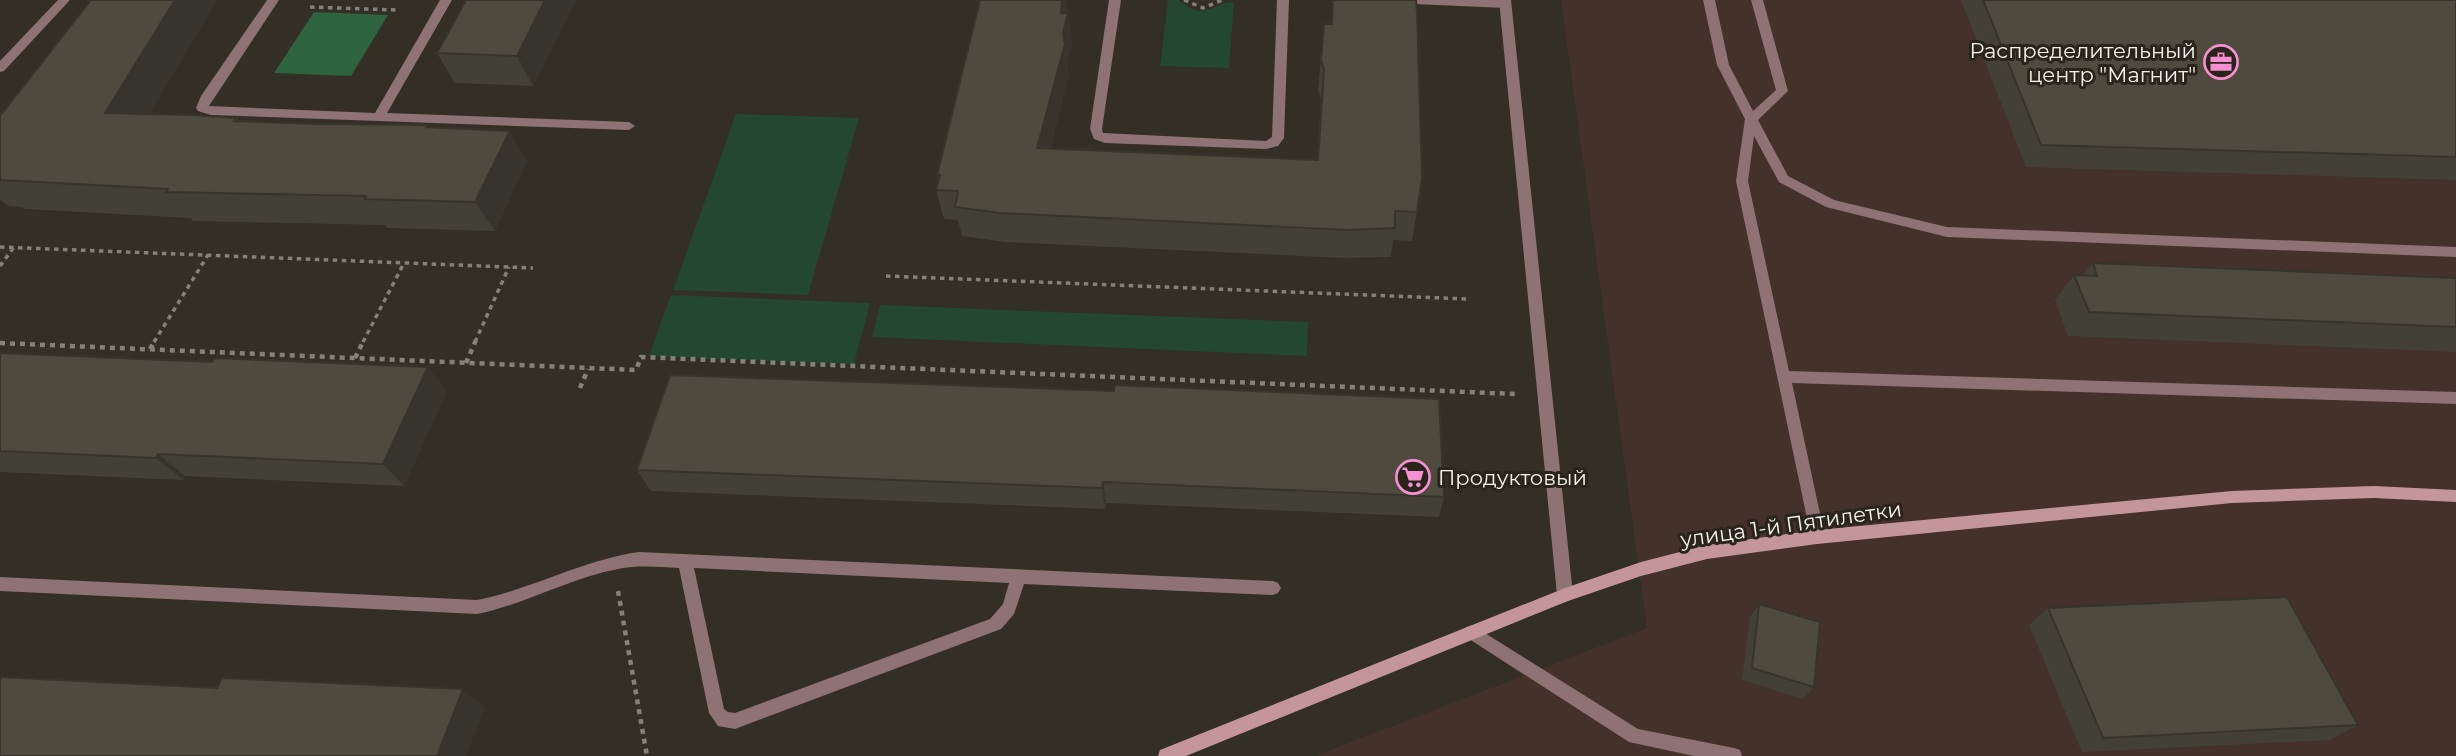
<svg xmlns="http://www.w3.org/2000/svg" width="2456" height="756" font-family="Montserrat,sans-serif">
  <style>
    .industrial { fill: #44322a }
    .green { fill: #23472f }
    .forest { fill: #2d633f }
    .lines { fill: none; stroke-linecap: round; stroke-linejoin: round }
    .path-far1 { stroke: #848178; stroke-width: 3.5; stroke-dasharray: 4.5 4.5; stroke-linecap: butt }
    .path { stroke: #848178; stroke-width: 4.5; stroke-dasharray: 5 5; stroke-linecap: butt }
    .lane { fill: #8f7273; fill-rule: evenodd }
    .street { fill: #8f7273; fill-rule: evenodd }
    .secondary { fill: #c59699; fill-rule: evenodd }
    .wall { fill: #434035 }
    .shaded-wall { fill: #37342b }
    .building { fill: #4e4a3e; stroke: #37342b; stroke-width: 2 }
    .labels { text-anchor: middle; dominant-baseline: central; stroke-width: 6; stroke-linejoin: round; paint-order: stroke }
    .poi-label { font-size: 21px; fill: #f4f2ea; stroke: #29251a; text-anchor: end }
    .street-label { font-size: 21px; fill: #f4f2ea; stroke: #29251a }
  </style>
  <rect width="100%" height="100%" fill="#332f24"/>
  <path class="industrial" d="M1561,0H2456V756H1315L1647,628Z"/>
  <path class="green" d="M1168,0H1179C1204,23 1213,2 1234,2L1229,68L1160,66Z
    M736,114L859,118L808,295L673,290Z
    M671,295L870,303L854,364L649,356Z
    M880,305L1308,322L1307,356L872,337Z"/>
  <path class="forest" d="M314,12L388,15L351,76L274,73Z"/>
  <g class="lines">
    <path class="path-far1" d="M1184,0L1203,8L1222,0
      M310,7L396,10
      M0,247L533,268
      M0,266L14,247
      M886,276L1468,299
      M154,342L208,255
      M363,342L404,263
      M475,342L509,267"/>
    <path class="path" d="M0,343L636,370L641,357L1515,394
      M150,349L155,340
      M355,358L364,340
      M466,363L476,340
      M580,388L588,369
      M618,591L647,756"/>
    <path class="lane" d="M267,0H279L209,106L375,113L440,0H452L387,113L629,122L635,126L629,130L211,115L198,111L196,108L201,96Z
      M1109,0H1121L1102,129L1103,133L1266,141L1272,137L1277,0H1289L1284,138L1278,146L1266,149L1105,143L1094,139L1090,129Z
      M1408,0H1499L1509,1L1511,4L1505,8L1414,4Z
      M1703,0H1715L1729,65L1753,111L1776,90L1751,0H1763L1788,91L1758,120L1788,176L1834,200L1947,227L2456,247V257L1947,237L1826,207L1779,182L1754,136L1748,181L1789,371L2456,392V404L1792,383L1825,537L1822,542L1817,544L1812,542L1736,181L1745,119L1717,65Z
      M639,552L1273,581L1278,583L1281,588L1278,593L1273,595L1024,584L1014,614L1001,629L735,729L718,726L709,713L679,568C658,567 638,565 618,569C570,578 526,604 477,614L0,591V577L477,600C533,589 582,560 639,552ZM694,568L1009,583L1003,604L990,619L735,713L728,712L724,709Z
      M1472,625L1638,729L1734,748L1740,750L1742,756H1694L1629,742L1466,637L1464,632L1466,627Z"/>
    <path class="street" d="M58,0H70L4,71L0,72V61Z
      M1499,0H1511L1573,595L1570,600L1565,602L1560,600L1557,595Z"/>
    <path class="secondary" d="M2374,486L2456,490V502L2374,498L2232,503L1817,544L1707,559L1641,576L1568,601L1186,756H1158L1160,750L1565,588L1641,562L1707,545L1817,530L2232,491Z"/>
  </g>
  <path class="wall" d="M91,0H217L149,114L237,118L240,121L428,127L527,161L495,231L387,228L385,225L193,221L191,218L25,209L22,207L8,206L0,199V116Z
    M466,0H576L533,86L455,83L437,53Z
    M980,0H1066L1072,43L1067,62L1069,74L1050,148L1317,160L1321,99L1318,90L1321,60L1331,24L1417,212L1412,241L1393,240L1391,257L1345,258L1005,242L962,236L958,220L944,219L936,190L938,182L937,175Z
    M1961,0H2456V180L2026,167Z
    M2093,263L2456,278V352L2068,336L2055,300L2074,275H2083Z
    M0,353L447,391L404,486L185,476L183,480L0,472Z
    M670,375L1444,497L1439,517L1106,503L1105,509L651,491L637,470Z
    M1759,604L1814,687L1803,699L1742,680L1750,617Z
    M2048,608L2358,725L2330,740L2082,752L2029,625Z"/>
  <path class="shaded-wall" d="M175,0H217L132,143L105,113Z
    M545,0H576L533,86L517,56Z
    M1062,0H1066L1072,43L1067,62L1069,74L1042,177L1037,148L1061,13Z
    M510,131L527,161L495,231L475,202Z
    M428,367L447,391L404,486L383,464Z
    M158,454L185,476L183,480L156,458Z
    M1103,482L1106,503L1105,509L1102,488Z
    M463,689L485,708L466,756H437Z"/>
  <path class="building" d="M91,0H175L105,113L192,115L237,118L234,121L318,124L427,125L426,127L510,131L475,202L365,199L366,196L166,192L168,189L0,180V116Z
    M466,0H545L517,56L437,53Z
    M980,0H1062L1061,13H1068L1063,33L1065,44L1037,148L1318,160L1324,69L1321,60L1324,24H1332L1333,0H1416L1417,13L1422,178L1417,212L1395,211V228L1349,230L999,213L955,207L958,191L936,190L940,175H937Z
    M1983,0H2456V157L2041,145Z
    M2093,263L2456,278V327L2089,312L2074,275L2097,276Z
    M0,353L212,362L214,358L428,367L383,464L158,454L156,458L0,451Z
    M670,375L1114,391L1115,385L1439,399L1444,497L1103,482L1102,488L637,470Z
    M2287,597L2358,725L2103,738L2048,608Z
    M1759,604L1820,622L1814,687L1752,668Z
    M0,677L217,688L222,678L463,689L437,756H0Z"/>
  <defs>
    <g id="office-ring" transform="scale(1.75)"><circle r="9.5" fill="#29251a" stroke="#f690d0" stroke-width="1.5"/><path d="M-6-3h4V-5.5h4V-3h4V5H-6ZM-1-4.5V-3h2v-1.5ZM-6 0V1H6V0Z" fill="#f690d0"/></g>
    <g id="supermarket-ring" transform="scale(1.75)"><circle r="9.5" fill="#29251a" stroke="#f690d0" stroke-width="1.5"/><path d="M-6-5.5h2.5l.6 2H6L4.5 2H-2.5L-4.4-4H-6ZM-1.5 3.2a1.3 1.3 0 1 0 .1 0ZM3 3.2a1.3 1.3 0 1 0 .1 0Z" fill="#f690d0"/></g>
  </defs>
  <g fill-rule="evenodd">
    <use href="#office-ring" x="2221" y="62"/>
    <use href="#supermarket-ring" x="1413" y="477"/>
  </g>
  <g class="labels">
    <g class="poi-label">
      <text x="2196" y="50">Распределительный<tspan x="2196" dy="24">центр "Магнит"</tspan></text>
      <text x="1438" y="477" text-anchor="start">Продуктовый</text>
    </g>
    <g class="street-label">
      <text transform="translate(1791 524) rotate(-8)">улица 1-й Пятилетки</text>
    </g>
  </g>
</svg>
